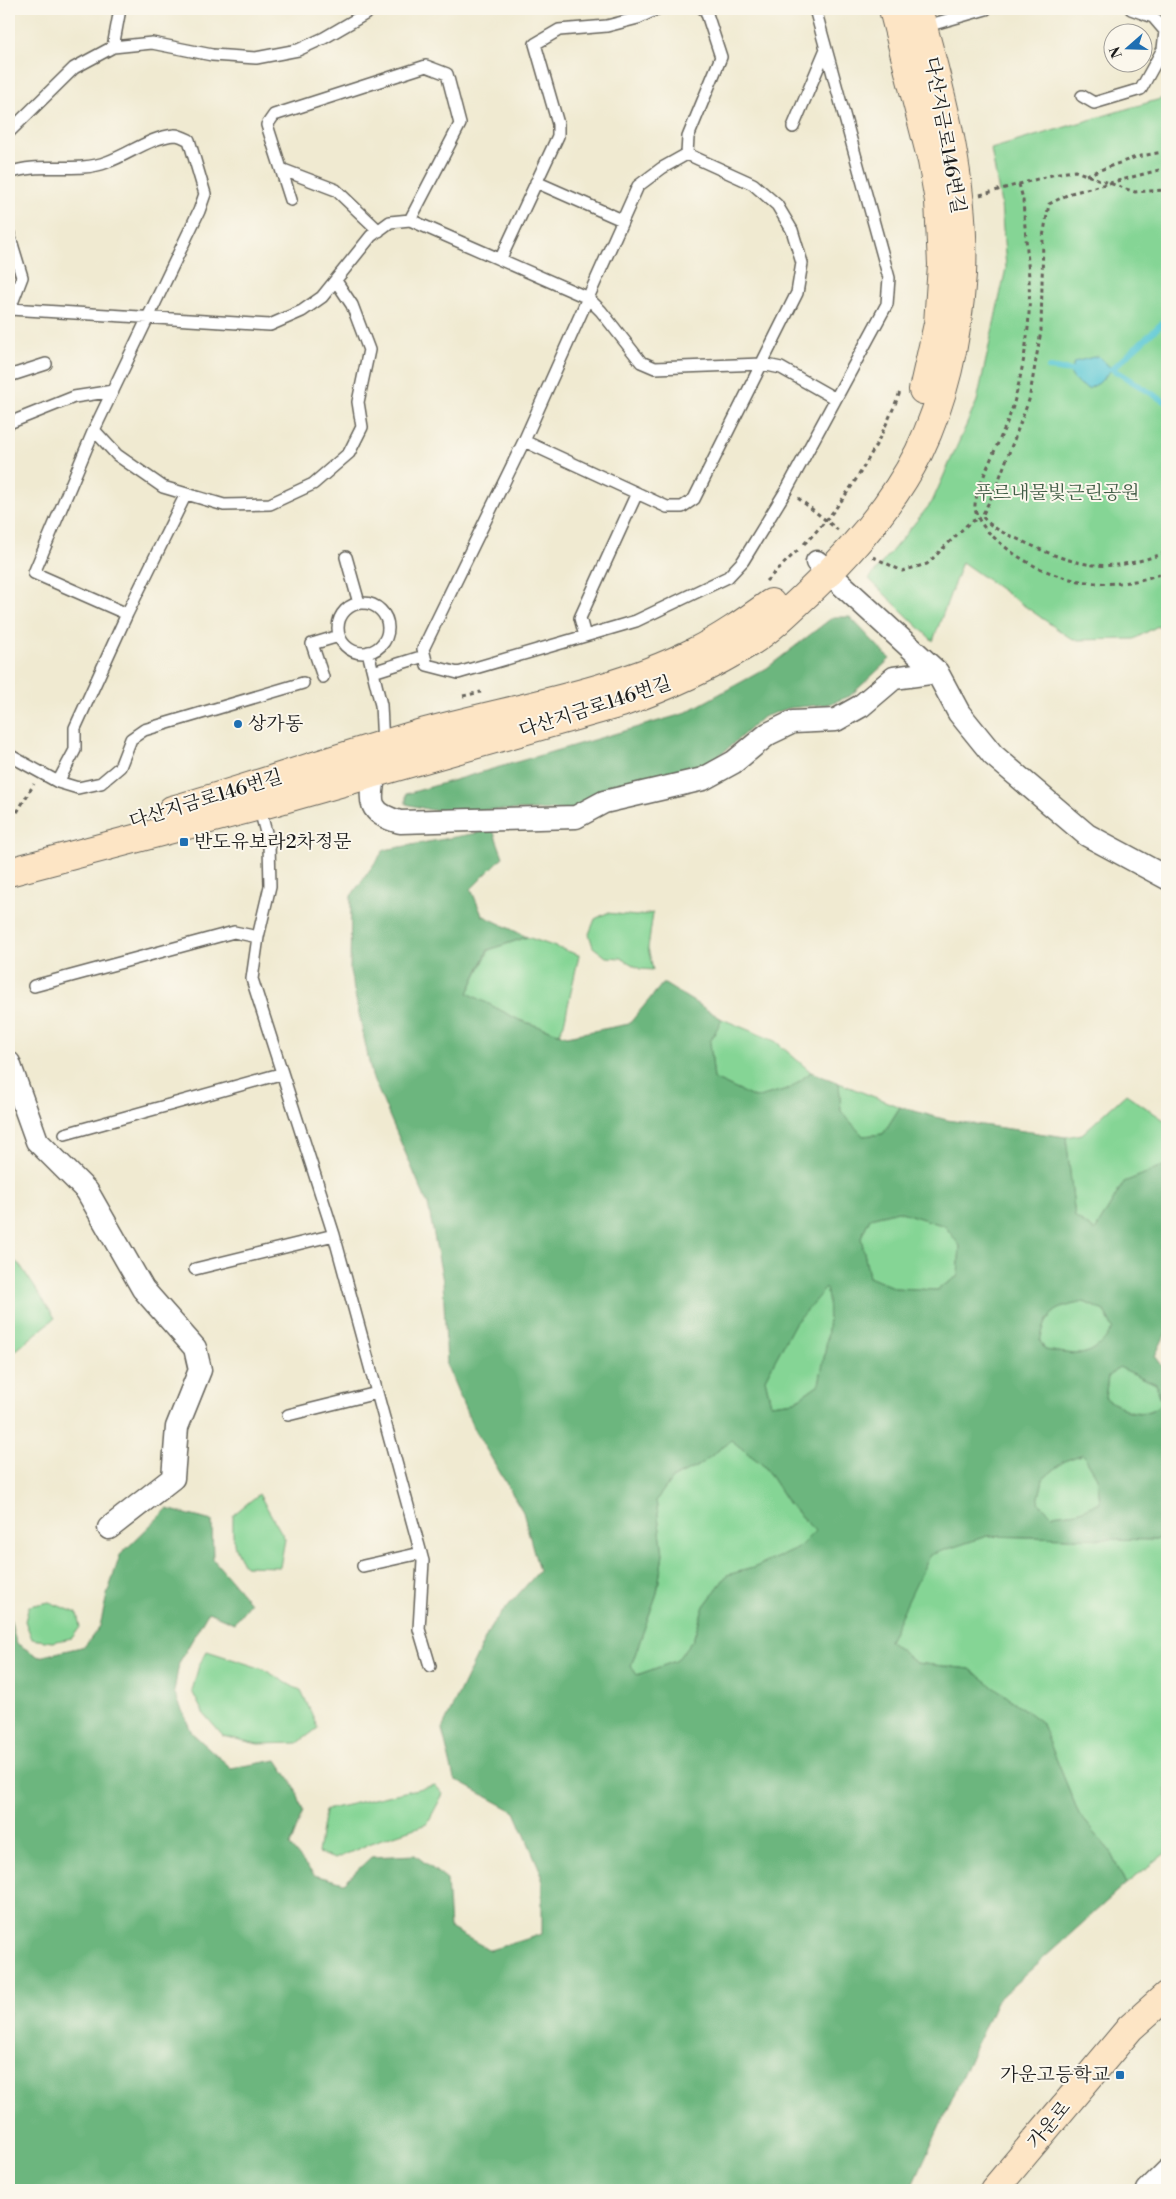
<svg xmlns="http://www.w3.org/2000/svg" width="1176" height="2199" font-family="'Libre Bodoni','Noto Serif KR',serif">
  <style>
    .green { fill: #85d595; stroke: #507858 }
    .forest { fill: #6cb67e; stroke: #44694d; fill-rule: evenodd }
    .water { fill: #5dc9d6; stroke: #3c7279 }
    .lines { fill: none; stroke-linecap: round; stroke-linejoin: round }
    .stream { stroke: #5dc9d6; stroke-width: 6 }
    .lane-casing { stroke: #66645b; stroke-width: 14 }
    .street-casing { stroke: #66645b; stroke-width: 25 }
    .secondary-casing { stroke: #66645b; stroke-width: 30 }
    .path { stroke: #66645b; stroke-width: 3; stroke-dasharray: 4 4; stroke-linecap: butt }
    .lane { stroke: #fff; stroke-width: 11 }
    .street { stroke: #fff; stroke-width: 22 }
    .secondary { stroke: #fde5c5; stroke-width: 28 }
    .poi-dot { fill: #1f6fb2; stroke: #fbf7ec; stroke-width: 2 }
    .labels { text-anchor: middle; dominant-baseline: central; stroke-width: 4; stroke-linejoin: round; paint-order: stroke }
    .street-label { font-size: 19px; fill: #1c1c1c; stroke: #fbf7ec }
    .park-label { font-size: 19px; fill: #415d46; stroke: #fbf7ec }
    .poi-label { font-size: 19px; fill: #1c1c1c; stroke: #fbf7ec; text-anchor: start }
  </style>
  <rect width="100%" height="100%" fill="#fbf7ec"/>
  <filter id="ink" filterUnits="userSpaceOnUse"><feTurbulence type="fractalNoise" baseFrequency=".02" numOctaves="2"/><feDisplacementMap in="SourceGraphic" scale="10" xChannelSelector="R" yChannelSelector="G"/><feConvolveMatrix kernelMatrix="1 2 1 2 8 2 1 2 1" color-interpolation-filters="sRGB"/></filter>
  <filter id="wash" filterUnits="userSpaceOnUse"><feTurbulence type="fractalNoise" baseFrequency=".0096" numOctaves="4" result="noise"/><feDisplacementMap in="SourceGraphic" scale="20" xChannelSelector="R" yChannelSelector="G"/><feGaussianBlur stdDeviation="1.12" result="paint"/><feColorMatrix in="noise" values="0 0 0 0 0 0 0 0 0 0 0 0 0 0 0 0 0 1.4 0 .05"/><feComposite in="paint" operator="in"/></filter>
  <g filter="url(#wash)">
    <rect width="100%" height="100%" fill="#f0ead1"/>
    <path class="green" d="M1167,97V621L1134,639L1073,640L962,562L933,641L869,579L932,502L977,401L1006,268L1001,204L991,149Z
      M607,913L636,916L653,913L648,948L653,970L640,969L621,958L606,957L593,947L589,934L595,919Z
      M527,937L579,955L564,1024L559,1033L519,1020L468,993L489,950Z
      M722,1019L775,1041L811,1072L791,1088L755,1098L714,1079L710,1042Z
      M839,1083L900,1107L883,1134L863,1136L841,1111Z
      M1126,1094L1167,1122V1165L1124,1182L1095,1231L1075,1217L1066,1137L1082,1134Z
      M898,1211L945,1226L960,1246L958,1276L937,1290L895,1288L869,1277L861,1237L870,1218Z
      M9,1257L20,1265L55,1318L14,1352L9,1353Z
      M826,1287C833,1319 825,1353 819,1384L795,1401L771,1404L765,1379L795,1323Z
      M1084,1302L1104,1311L1113,1329C1089,1361 1082,1355 1045,1350L1040,1341C1047,1311 1055,1308 1084,1302Z
      M1119,1367L1156,1384L1162,1403C1141,1421 1126,1410 1105,1398L1108,1377Z
      M731,1440L764,1466L789,1504L815,1531L797,1549L753,1568L727,1575L704,1606L693,1640L676,1661L637,1675L631,1666L657,1593L663,1554L656,1500L673,1478L700,1465Z
      M1083,1454L1097,1477L1100,1502L1078,1512L1051,1515L1038,1502L1043,1479L1064,1461Z
      M259,1494L285,1539L280,1567L245,1566C231,1546 233,1538 233,1515Z
      M1167,1534V1852L1126,1884L1109,1850L1079,1814L1041,1722L970,1669L916,1663L889,1641L929,1555L987,1536L1155,1540Z
      M49,1602L77,1613L80,1627L72,1638L52,1642L32,1639L25,1621L29,1606Z
      M207,1651L263,1669L302,1692L318,1728L298,1743L258,1744L223,1736L203,1713L192,1691L199,1665Z
      M435,1785L443,1794L427,1824L376,1841L335,1859L318,1853L325,1810Z"/>
    <path class="forest" d="M833,617H850L890,659L850,696L829,704L789,708L763,717L725,751L697,771L576,810H431L406,804V794L683,714L767,668Z
      M493,830L503,857L471,889L482,915L527,937L488,950L468,993L519,1020L567,1036L629,1024L663,983L722,1019L710,1042L714,1079L755,1098L791,1088L811,1072L839,1083L841,1111L863,1136L883,1134L900,1107L947,1120L1066,1137L1075,1217L1095,1231L1124,1182L1167,1165V1331L1155,1356L1167,1372V1534L1155,1540L987,1536L930,1555L889,1641L916,1663L970,1669L1041,1722L1079,1814L1109,1850L1126,1884L996,2001L911,2190H9V1613L16,1643L39,1657L85,1646L100,1626L107,1595L120,1555L167,1509L212,1521L213,1559L250,1603L234,1623L208,1612L179,1663L174,1692L192,1733L231,1768L277,1760L295,1787L303,1811L290,1846L314,1875L344,1883L371,1857L415,1855L447,1880L450,1928L490,1950L542,1934V1875L515,1812L454,1779L442,1729L492,1624L539,1571L523,1512L472,1425L447,1366L443,1281L428,1205L372,1076L350,971L351,896L384,850ZM898,1211L945,1226L960,1246L958,1276L937,1290L895,1288L869,1277L861,1237L870,1218ZM826,1288C833,1319 825,1353 819,1384L795,1401L771,1404L765,1379L795,1323ZM1084,1302L1104,1311L1113,1329C1089,1361 1082,1355 1045,1350L1040,1341C1047,1311 1055,1308 1084,1302ZM1119,1367L1156,1384L1162,1403C1141,1422 1126,1410 1105,1398L1108,1377ZM731,1440L764,1466L789,1504L815,1531L797,1549L753,1568L727,1575L704,1606L693,1640L676,1661L637,1675L631,1666L657,1593L663,1554L656,1500L673,1478L700,1465ZM1083,1454L1097,1477L1100,1502L1078,1512L1052,1515L1038,1502L1043,1479L1064,1461Z"/>
    <path class="water" d="M1098,356L1112,369L1099,383L1088,389L1077,383L1071,375L1074,362Z"/>
    <g class="lines">
      <path class="stream" d="M1167,319L1112,369L1167,403
        M1049,368L1072,371"/>
    </g>
  </g>
  <g filter="url(#ink)">
    <g class="lines">
      <g class="lane-casing">
        <path id="lane" d="M703,9L706,11L721,57L688,137L687,154L662,168L638,186L524,441L423,649L427,665L458,673L585,636L636,621L728,577L743,561L787,489L887,304L889,278L815,9
          M923,27L986,9
          M113,47L120,9
          M1082,96L1094,103L1141,89L1163,49L1165,31L1153,17L1131,9
          M793,127L826,49
          M9,132L74,68L113,47L152,43L212,55L256,58L298,50L324,38L367,13L370,9
          M281,169L336,190L379,231
          M9,173C40,161 76,174 107,162C130,154 150,137 175,135C179,135 185,138 189,140L205,194L199,211L94,430L34,573L127,614
          M536,182L622,220
          M291,200L267,125L274,115L426,66L447,74L460,124L410,220
          M9,234L22,277L9,311
          M501,258L558,136V124L535,44L559,30L607,26L638,18L657,9
          M10,309L270,325L302,311L322,297L371,236L390,222L410,220L588,298L601,311L641,362L655,368L762,364L781,368L834,398
          M9,376L46,364
          M9,423L74,397L113,391
          M94,430L117,455L163,487L224,505L270,504L313,484L349,453L362,427L358,402L369,350L352,305L336,281
          M524,441L667,507H682L694,499L797,293L802,263L792,230L777,205L753,184L687,154
          M346,557L359,603
          M338 628a25 25 0 1 1 50 0a25 25 0 1 1-50 0Z
          M585,636L580,618L637,493
          M368,652L381,705L383,745
          M373,672L424,656
          M323,677L312,644L339,636
          M9,755L58,782L78,788L101,783L120,767L131,739L144,730L303,683
          M58,782L75,750V728L127,614L186,494
          M259,806L269,844L270,886L258,937L252,979L334,1235L423,1561L419,1629L430,1666
          M34,986L234,932L258,937
          M65,1134L280,1074
          M195,1269L334,1235
          M288,1415L377,1393
          M363,1566L421,1553"/>
      </g>
      <g class="street-casing">
        <path id="street" d="M817,562L937,672
          M375,773C369,802 368,813 400,822L576,817L604,802L703,779L734,762L768,734L793,722L836,720L861,706L894,678L937,672L959,713L993,755L1087,835L1167,878
          M9,1063L37,1141L87,1191L143,1289L195,1348L200,1370L177,1427L173,1478L109,1528
          M1148,2190L1167,2171"/>
      </g>
      <g class="secondary-casing">
        <path id="secondary" d="M893,9L932,161L939,201L942,265L938,324L923,390
          M172,810C256,786 338,757 422,733C513,708 610,694 694,652C722,638 746,621 771,603
          M9,872L259,806L621,703C666,687 709,668 749,643C771,629 792,608 811,590C852,551 893,504 919,452C945,398 958,335 962,274C966,185 942,94 918,9
          M994,2190L1130,2028L1167,1995"/>
      </g>
      <path class="path" d="M1167,168L1071,193L1049,204L1043,237L1041,331L1029,400L995,490L982,516C993,530 1009,535 1024,542C1079,568 1109,574 1167,552
        M1086,175L1136,157L1167,151
        M1019,184L1023,199C1025,237 1031,275 1029,313C1028,341 1021,378 1013,406C1007,428 973,491 975,508C977,522 988,532 998,541C1044,582 1111,596 1167,571
        M980,195L1059,173L1075,171L1135,192L1167,190
        M798,498L838,530
        M804,544C847,502 878,448 900,392
        M873,557L902,571L927,564L970,522L980,518
        M766,581L799,549
        M463,696L481,692
        M13,819L34,784"/>
      <use href="#lane" class="lane"/>
      <use href="#street" class="street"/>
      <use href="#secondary" class="secondary"/>
    </g>
  </g>
  <g class="poi-dot">
    <circle cx="238" cy="724" r="5"/>
    <rect x="179" y="837" width="10" height="10" rx="2.5"/>
    <rect x="1115" y="2070" width="10" height="10" rx="2.5"/>
  </g>
  <g class="labels">
    <g class="street-label">
      <text transform="translate(945 135) rotate(80)">다산지금로146번길</text>
      <text transform="translate(595 707) rotate(-18)">다산지금로146번길</text>
      <text transform="translate(206 799) rotate(-17)">다산지금로146번길</text>
      <text transform="translate(1049 2125) rotate(-50)">가운로</text>
    </g>
    <g class="park-label">
      <text x="1057" y="493">푸르내물빛근린공원</text>
    </g>
    <g class="poi-label">
      <text x="248" y="724">상가동</text>
      <text x="194" y="842">반도유보라2차정문</text>
      <text x="1110" y="2075" text-anchor="end">가운고등학교</text>
    </g>
  </g>
  <rect width="1176" height="2199" fill="none" stroke="#fbf7ec" stroke-width="30"/>
  <g transform="translate(1128 48) rotate(250)"><circle r="24" fill="#fbf7ec" stroke="#a29f99"/>
  <path d="M0-4L9 19L0 12L-9 19Z" fill="#1f6fb2"/>
  <text y="-8" font-size="14" font-weight="bold" text-anchor="middle" fill="#1c1c1c">N</text>
  </g>
</svg>
